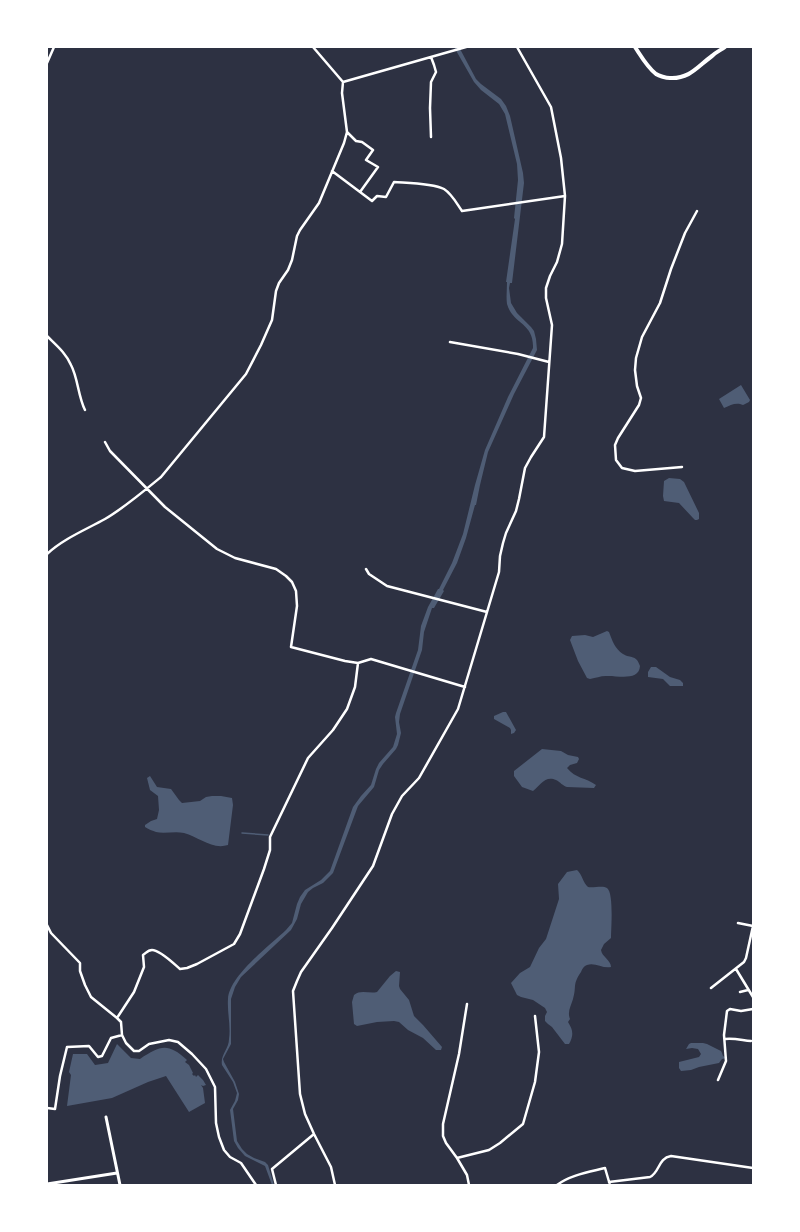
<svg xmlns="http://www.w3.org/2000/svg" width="800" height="1232" font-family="'Alegreya Sans',sans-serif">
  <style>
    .water { fill: #4f5d75 }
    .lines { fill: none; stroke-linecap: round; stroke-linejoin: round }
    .stream { stroke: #4f5d75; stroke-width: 1.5 }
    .minor { stroke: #fff; stroke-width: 2.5 }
    .tertiary { stroke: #fff; stroke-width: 3 }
    .primary { stroke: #fff; stroke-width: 4 }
  </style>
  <rect width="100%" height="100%" fill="#2d3142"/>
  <path class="water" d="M454,47H459L476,79L481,84L501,99L506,106L510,116L523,173L524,183L512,283H510L509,288L511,303L517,313L531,327L534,331L536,339L537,350L514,394L488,452L480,485L476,505H475L466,538L457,563L443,590L444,591L434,608H432L424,632L422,650L400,714L399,722L401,733L398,745L396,749L383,764L379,770L374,787L358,806L333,873L323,883L313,888L308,892L301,904L297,919L291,930L241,977L235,987L231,999V1044L223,1059L224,1062L235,1082L239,1094L238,1100L233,1109L237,1141L242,1149L247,1154L254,1158L265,1162L268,1165L274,1185H272L265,1166L245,1156L238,1148L234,1141L230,1110L235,1101L237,1093L233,1082L222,1065C220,1055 229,1049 229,1039C231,1026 227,1012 228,999C229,976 269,946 286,930L292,923L297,904L300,897L305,890L321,880L330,871L353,807L361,796L371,785L376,769L379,763L393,747L397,734L395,717L396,713L418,650L421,626L428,607L438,589H439L452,563L463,534L475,485L485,450L508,397L533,348C534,322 513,325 507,304C506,297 507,289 507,282H506L515,219L514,218L518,180L517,164L505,114L499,104L481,90L474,82Z
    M741,385L750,400L749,402L743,405C736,402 731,405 724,408L719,399Z
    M669,478L680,479L684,482L699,513V519L697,520H695L693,518L679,503L664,501L663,496L664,481Z
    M607,631L609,632C612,640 615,649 623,654C631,659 636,654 640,666C639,682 616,675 606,676C600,676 596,678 590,679L587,678L578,661L570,640L572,636L585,635L593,637Z
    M651,667H656L670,677L680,680L683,683V686H670L663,679L648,677V672Z
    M503,712H506L516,730L514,733L511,734V730L510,728L494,719V716Z
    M542,749L561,751L568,755L578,757L579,759L577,763L570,765L567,768C576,779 585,777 596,785L594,788L567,787C563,786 560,782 556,780C545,775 540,786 533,791L522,787L514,776V771Z
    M150,776L157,787L171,789L179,800L182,803L200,801L206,797L212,796H221L232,798L233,805L228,845C212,850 199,837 184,833C175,831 164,834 156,832C153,831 148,829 145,827V825L151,821L157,819L159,810L158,796L150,790L147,778Z
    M577,870C582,874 583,883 588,887C594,888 603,885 607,888C614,893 611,929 611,938L604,944L601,950C602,957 611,960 611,967C603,969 595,962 587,965C584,966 582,969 581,972C572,985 577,986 573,999C571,1006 567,1012 570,1019L568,1022C573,1030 574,1035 569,1044H565L552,1027L548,1024L545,1021V1016L547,1012L545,1008L533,1000L521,997L517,995L511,983L520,973L530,967L539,948L546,939L559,899L558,884L567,872Z
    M396,971L400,972L399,986L400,989L409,1000L414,1016L423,1025L442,1047L441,1050H436L423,1038L408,1030L399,1022L394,1021L377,1022L357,1026L354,1024L352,1002L354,995C361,989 369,994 377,992L390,976Z
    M691,1043H703L707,1044L721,1051L722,1053L723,1056L727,1058L722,1059L719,1063L699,1067L691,1070L681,1071L679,1068V1062L699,1057L701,1054L698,1049L692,1048L686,1049L689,1044Z
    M117,1044L131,1058L140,1059C161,1045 168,1043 187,1060L185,1062L189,1065L193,1073L192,1074L194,1076L195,1075L196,1077L198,1075L203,1080L206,1085L203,1086L201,1085L203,1088L205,1103L189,1112L166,1076L148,1082L112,1098L67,1106L71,1075L69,1072L73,1054H87L95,1065L108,1063Z"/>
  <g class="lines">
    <path class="stream" d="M242,833L268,835"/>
    <path class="minor" d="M313,47L343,82
      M431,57L434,65L436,72L431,82L430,108L431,137
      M47,63L54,47
      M343,82L466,47
      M347,132L356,141L362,142L373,150L366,160L378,167L360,192
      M332,171L372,201L377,196L386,197L394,182C408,183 432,183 444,189C452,194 457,204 462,211L565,196
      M47,336C56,345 66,353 71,365C78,378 78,396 85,410
      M450,342L518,354L549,362
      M105,442L110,451L165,507L217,549L235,558L276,569L286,576L292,582L296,591L297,606L291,647L345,661L358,663L371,659L465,687
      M682,467L635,471L622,468L616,460L615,445L618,438L639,405L641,398L637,386L635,370L636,358L642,337L660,303L671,269L685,233L697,211
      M47,554C63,539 85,530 105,519C124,508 144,491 161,477L246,374L261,345L272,320L276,291L279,283L288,270L292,260L297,236L300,230L319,203L344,143L347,132L342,93L343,82
      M366,569L369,574L387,586L487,612
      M738,923L753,926
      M47,925L51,933L80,963V971L85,985L91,997L117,1018L121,1022L122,1035L126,1043L134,1051H139L149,1044L169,1040L178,1042L192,1054L206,1069L215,1087L216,1123L219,1137L224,1150L230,1157L241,1163L256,1185
      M736,969L753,997
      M711,988L744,962L746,958L753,926
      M740,992L748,990
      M467,1004L459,1054L443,1124V1136L446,1143L457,1158L467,1175L469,1185
      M117,1018L134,992L144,967L143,955C146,953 148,950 152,950C160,950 173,963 180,969L187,968L197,964L234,944L240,934L264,869L270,850V837L308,758L333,730L347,709L355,687L358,663
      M725,1039C734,1038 741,1040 751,1041
      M718,1080L726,1061L724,1035L727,1011L730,1009L741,1011L753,1009
      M47,1108L55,1109L60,1076L67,1047L89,1046L98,1057L102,1056L111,1038L122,1035
      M457,1158L489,1150L500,1143L523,1124L535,1082L539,1052L535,1016
      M609,1182L650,1177C660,1172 658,1158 671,1156L753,1168
      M276,1185L272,1169L314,1134
      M335,1185L331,1167L314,1134L305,1114L300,1094L293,991L297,981L301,972L332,928L373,866L392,814L402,796L419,778L458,709L499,572L500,556L503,543L506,533L516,511L519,499L525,468L531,457L544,437L552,325L546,298V288L550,276L557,262L562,244L565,196L561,158L551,107L517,47
      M557,1185C570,1175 589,1172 605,1168L610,1185"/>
    <path class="tertiary" d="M106,1117L120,1185
      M47,1184L117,1173"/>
    <path class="primary" d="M635,47C641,56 647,67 656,74C659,76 666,78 670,78C690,79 698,66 712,56C716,52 721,50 725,47"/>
  </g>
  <rect width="800" height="1232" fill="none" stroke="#ffffff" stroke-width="96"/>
</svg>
